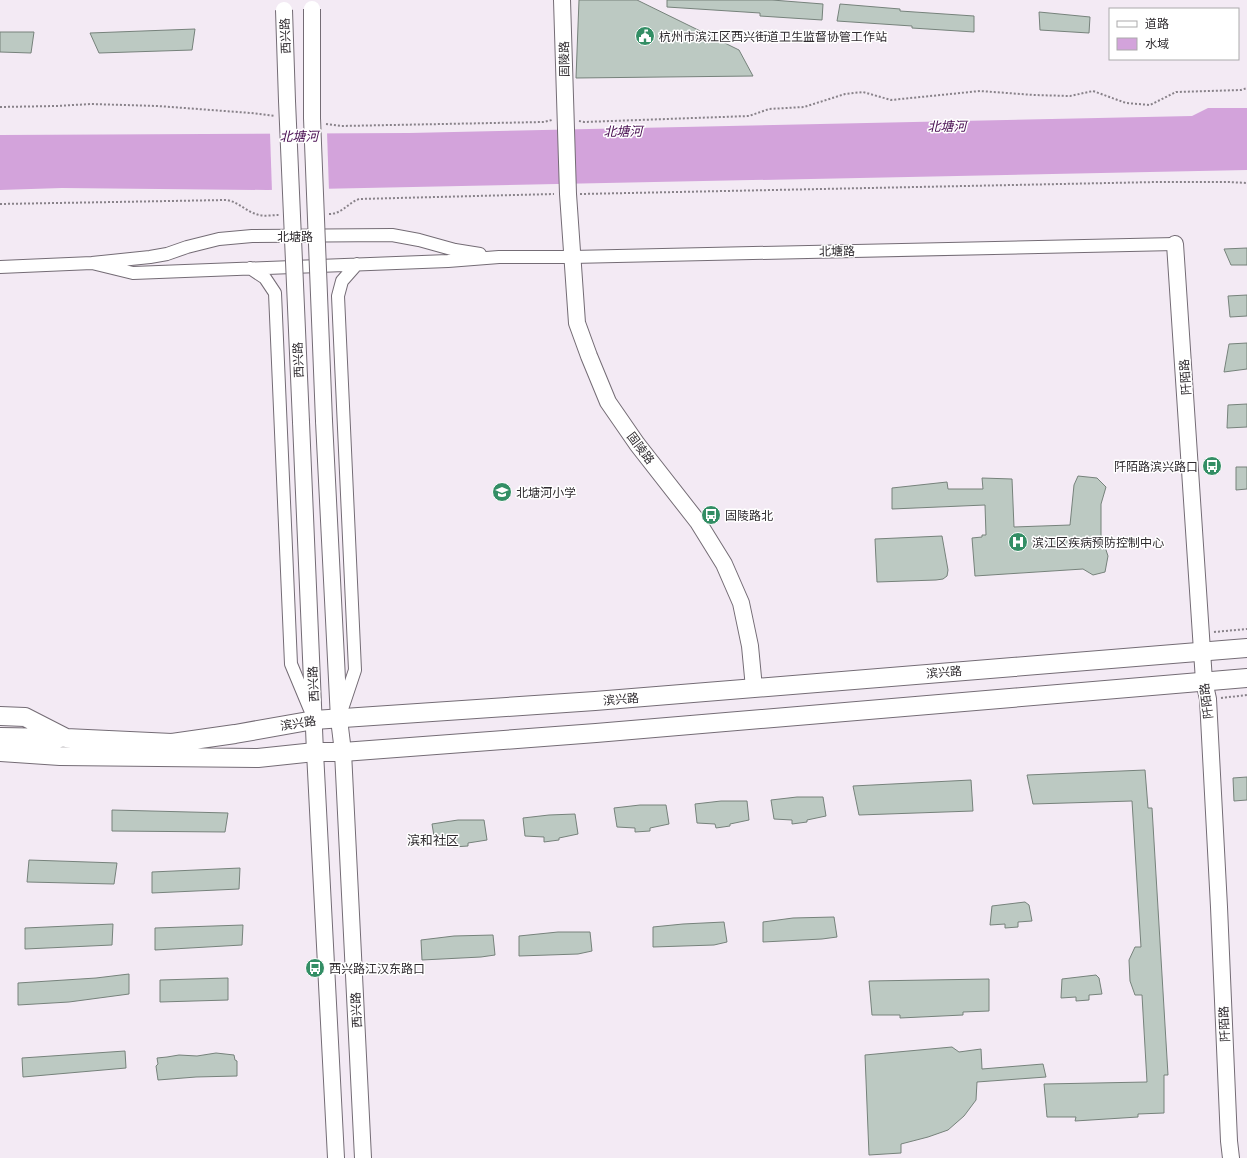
<svg xmlns="http://www.w3.org/2000/svg" width="1247" height="1158" font-family="'Titillium Web','Noto Sans SC',sans-serif">
  <style>
    .water { fill: #d3a3db }
    .pier { fill: #f3eaf4 }
    .building { fill: #bcc9c2; stroke: #76827b }
    .lines { fill: none; stroke-linecap: round; stroke-linejoin: round }
    .street-casing { stroke: #746c75; stroke-width: 14 }
    .secondary-casing { stroke: #746c75; stroke-width: 18 }
    .primary-casing { stroke: #746c75; stroke-width: 20 }
    .path { stroke: #888289; stroke-width: 2; stroke-dasharray: 2 2; stroke-linecap: butt }
    .street { stroke: #fff; stroke-width: 12 }
    .secondary { stroke: #fff; stroke-width: 16 }
    .primary { stroke: #fff; stroke-width: 18 }
    .secondary-bridge-casing { stroke: #746c75; stroke-width: 18; stroke-linecap: butt }
    .secondary-bridge { stroke: #fff; stroke-width: 16 }
    .labels { text-anchor: middle; dominant-baseline: central; stroke-width: 3; stroke-linejoin: round; paint-order: stroke }
    .street-label { font-size: 12px; fill: #2e2a2e; stroke: #fff }
    .poi-label { font-size: 12px; fill: #2e2a2e; stroke: #fff; text-anchor: start }
    .water-label { font-size: 13px; font-style: italic; fill: #470c50; stroke: #fff }
    .neighbourhood-label { font-size: 13px; fill: #2e2a2e; stroke: #fff }
  </style>
  <rect width="100%" height="100%" fill="#f3eaf4"/>
  <path class="water" d="M1208,108H1247V170L267,190L62,188L0,190V135L409,133L1192,116Z"/>
  <path class="pier" d="M327,132L329,191L272,192L270,133Z"/>
  <path class="building" d="M579,0H637L739,50L753,76L576,78Z
    M667,0H772L823,4L822,20L760,16V13L667,7Z
    M840,4L900,9V11L974,16V32L912,28V26L837,21Z
    M1039,12L1090,17L1089,33L1040,30Z
    M195,29L192,50L99,53L90,33Z
    M0,32H34L31,53L0,52Z
    M1247,248V265H1231L1224,249Z
    M1247,295V316L1230,317L1228,296Z
    M1247,343V369L1224,372L1229,344Z
    M1247,404V427L1227,428L1228,405Z
    M1236,467H1247V489L1236,490Z
    M1078,476L1097,478L1106,487L1101,504V535L1108,556L1105,572L1093,575L1083,569L975,576L972,538L982,537V535H986L985,505L892,509V488L947,482L948,489H983L982,478L1012,479L1014,527L1070,525L1074,485Z
    M942,536L948,570L947,576L943,579L936,580L877,582L875,539Z
    M1145,770L1148,808H1152L1168,1075H1164V1113L1138,1114V1117L1075,1121L1076,1117H1047L1044,1084L1147,1082L1142,995H1135L1130,981L1129,960L1135,947H1141L1132,801L1033,804L1027,775Z
    M1247,777V800L1234,801L1233,778Z
    M971,780L973,811L859,815L853,786Z
    M797,797H823L826,816L807,820V822L792,824V820L774,819L771,800Z
    M721,801H747L749,820L730,824V826L716,828L715,824L697,823L695,804Z
    M640,805H666L669,824L650,828V831L635,832V828L617,827L614,808Z
    M112,810L228,813L225,832L112,831Z
    M575,814L578,834L559,838V840L544,842V837L525,836L523,818L549,815Z
    M458,820H484L487,840L468,843V846L453,847V843L435,842L432,824Z
    M29,860L117,863L114,884L27,882Z
    M240,868L239,889L152,893V872Z
    M1025,902L1029,905L1032,921L1018,922V927L1005,928V924L990,925L992,906Z
    M834,917L837,937L822,939L763,942V922L793,918Z
    M724,922L727,942L714,945L653,947V927L683,924Z
    M113,924L112,945L25,949V928Z
    M243,925L242,945L155,950V928Z
    M558,932H590L592,951L578,954L519,956V936Z
    M493,935L495,955L481,957L422,960L421,940L454,936Z
    M129,974V994L69,1002L18,1005V983L96,978Z
    M1096,975L1099,978L1102,994L1089,995V1000L1076,1001V997L1061,998L1062,979Z
    M228,978V1000L160,1002V980Z
    M989,979V1011L963,1012V1015L900,1018V1015H872L869,981Z
    M952,1047L959,1052L981,1049L982,1069L1043,1064L1046,1077L977,1082L976,1100L964,1116L948,1130L928,1137L901,1144V1153L869,1155L865,1055Z
    M125,1051L126,1068L23,1077L22,1058Z
    M216,1053L234,1055L235,1060L237,1061V1076L196,1077L158,1080L156,1066L158,1064L157,1058L167,1057L179,1055L197,1056Z"/>
  <g class="lines">
    <g class="street-casing">
      <path id="street" d="M92,263L133,273L448,261L499,257H572L1175,244
        M0,267L92,263L150,257L167,254L187,247L219,239L252,236L392,235L419,240L455,250L480,254
        M250,268L265,278L275,293L291,664L311,712
        M341,712L355,670L338,296L342,281L357,264"/>
    </g>
    <g class="secondary-casing">
      <path id="secondary" d="M562,0L568,194L577,323L589,356L608,402L637,444L698,522L724,564L741,603L750,646L754,688
        M1175,244L1204,681L1208,699L1219,907L1229,1141L1231,1158
        M324,421L339,719L343,752L363,1158
        M301,422L315,752L336,1158"/>
    </g>
    <g class="primary-casing">
      <path id="primary" d="M0,716L25,717L66,738L172,743L235,734L314,720L595,701L1247,648
        M0,737L61,738
        M0,752L60,756L258,758L315,752H343L596,733L1247,678"/>
    </g>
    <path class="path" d="M0,107L56,106L91,104L158,106L251,113L275,116
      M579,121L584,122L749,116L769,109L804,107L845,94L863,92L891,100L980,91L1034,95L1070,96L1093,91L1126,103L1150,105L1176,92L1241,90L1247,88
      M326,124L341,126L544,122L552,120
      M580,194L1157,182H1229L1247,183
      M0,204L227,200C238,202 246,211 256,214C263,217 272,215 279,215
      M329,214C342,214 348,203 359,199L554,194
      M1214,632L1247,629
      M1221,698L1247,695"/>
    <use href="#street" class="street"/>
    <use href="#secondary" class="secondary"/>
    <use href="#primary" class="primary"/>
    <g class="secondary-bridge-casing">
      <path id="secondary-bridge" d="M312,9V118L324,421
        M284,10L287,101L301,422"/>
    </g>
    <use href="#secondary-bridge" class="secondary-bridge"/>
  </g>
  <defs>
    <g id="civic-disc" transform="scale(1)"><circle r="9.5" fill="#338e65" stroke="#fff"/><path d="M-.6-6.5H3V-4.5H.6V-3L4-1V1h2V6H-6V1h2V-1L-.6-3ZM-1.2 2.5V6h2.4V2.5Z" fill="#fff"/></g>
    <g id="bus-disc" transform="scale(1)"><circle r="9.5" fill="#338e65" stroke="#fff"/><path d="M-5-6H5V4H4V6H2V4H-2V6H-4V4H-5ZM-3.5-4V0h7V-4ZM-3.5 1.2v1.5H-2V1.2ZM2 1.2v1.5H3.5V1.2Z" fill="#fff"/></g>
    <g id="school-disc" transform="scale(1)"><circle r="9.5" fill="#338e65" stroke="#fff"/><path d="M0-5L7-2L0 1L-7-2ZM-4 1L0 2.5L4 1V4Q0 6-4 4Z" fill="#fff"/></g>
    <g id="hospital-disc" transform="scale(1)"><circle r="9.5" fill="#338e65" stroke="#fff"/><path d="M-5-5h3v3.5h4V-5h3V5h-3V1.5h-4V5h-3Z" fill="#fff"/></g>
  </defs>
  <g fill-rule="evenodd">
    <use href="#civic-disc" x="645" y="36"/>
    <use href="#bus-disc" x="1212" y="466"/>
    <use href="#school-disc" x="502" y="492"/>
    <use href="#bus-disc" x="711" y="515"/>
    <use href="#hospital-disc" x="1018" y="542"/>
    <use href="#bus-disc" x="315" y="968"/>
  </g>
  <g class="labels">
    <g class="street-label">
      <text transform="translate(285 36) rotate(-92)">西兴路</text>
      <text transform="translate(564 59) rotate(-91)">固陵路</text>
      <text x="295" y="236">北塘路</text>
      <text transform="translate(837 251) rotate(-1)">北塘路</text>
      <text transform="translate(298 360) rotate(-92)">西兴路</text>
      <text transform="translate(1185 377) rotate(-94)">阡陌路</text>
      <text transform="translate(641 448) rotate(53)">固陵路</text>
      <text transform="translate(944 672) rotate(-5)">滨兴路</text>
      <text transform="translate(313 684) rotate(-93)">西兴路</text>
      <text transform="translate(621 699) rotate(-5)">滨兴路</text>
      <text transform="translate(1206 701) rotate(-97)">阡陌路</text>
      <text transform="translate(298 723) rotate(-9)">滨兴路</text>
      <text transform="translate(356 1010) rotate(-93)">西兴路</text>
      <text transform="translate(1224 1024) rotate(-93)">阡陌路</text>
    </g>
    <g class="poi-label">
      <text x="659" y="36">杭州市滨江区西兴街道卫生监督协管工作站</text>
      <text x="1198" y="466" text-anchor="end">阡陌路滨兴路口</text>
      <text x="516" y="492">北塘河小学</text>
      <text x="725" y="515">固陵路北</text>
      <text x="1032" y="542">滨江区疾病预防控制中心</text>
      <text x="329" y="968">西兴路江汉东路口</text>
    </g>
    <g class="water-label">
      <text transform="translate(947 126) rotate(-1)">北塘河</text>
      <text transform="translate(623 131) rotate(-1)">北塘河</text>
      <text transform="translate(299 136) rotate(-1)">北塘河</text>
    </g>
    <g class="neighbourhood-label">
      <text x="433" y="840">滨和社区</text>
    </g>
  </g>
  <rect x="1109" y="8" width="130" height="52" fill="#ffffff" stroke="#abaaab"/>
  <rect x="1117" y="21" width="20" height="6" fill="#ffffff" stroke="#abaaab"/>
  <text x="1145" y="28" font-size="12" fill="#2e2a2e">道路</text>
  <rect x="1117" y="38" width="20" height="12" fill="#d3a3db" stroke="#abaaab"/>
  <text x="1145" y="48" font-size="12" fill="#2e2a2e">水域</text>
</svg>
